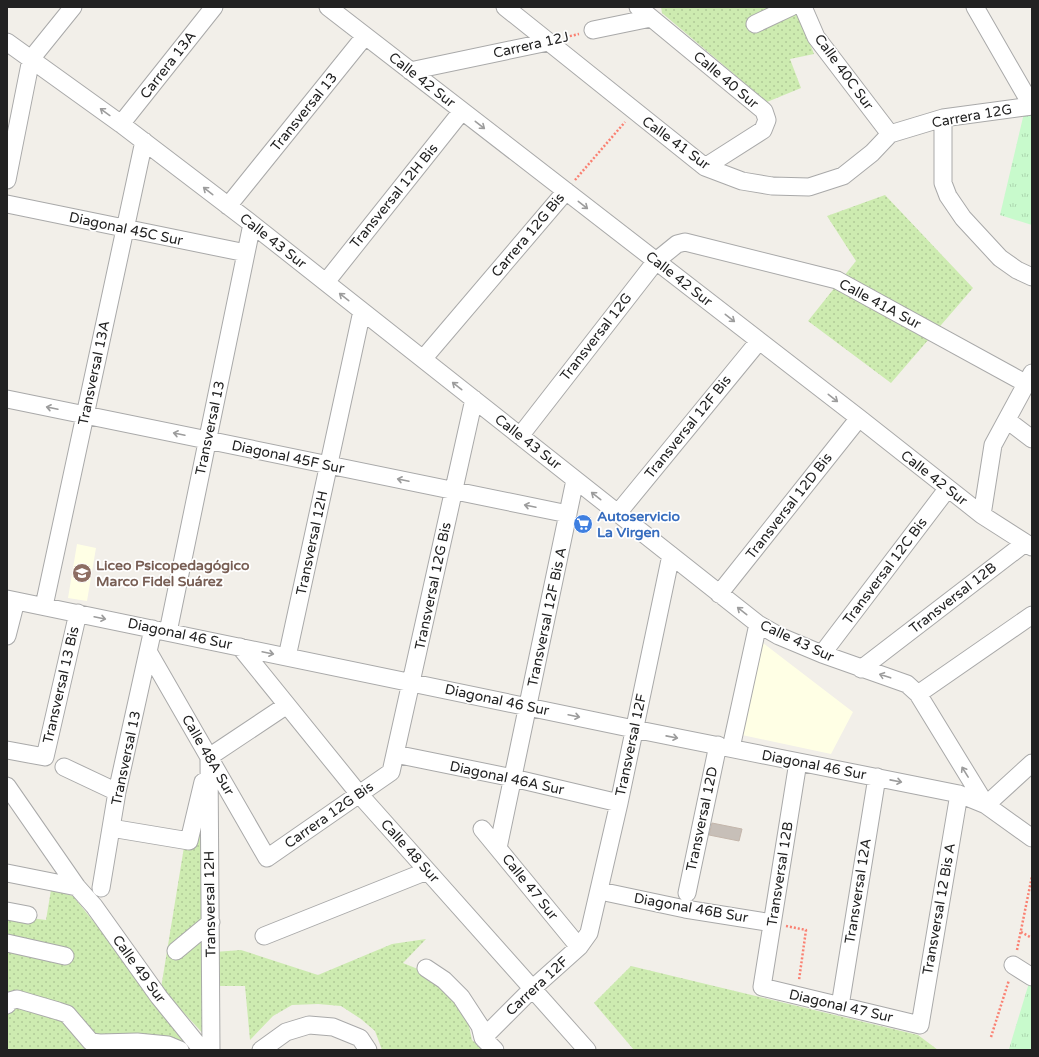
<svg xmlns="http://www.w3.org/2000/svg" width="1039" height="1057" font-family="'Varela Round',sans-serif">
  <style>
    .education { fill: #ffffe5 }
    .grass { fill: url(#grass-dots) }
    .park { fill: url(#park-tufts) }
    .building { fill: #c7bfb8; stroke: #c4b6ab }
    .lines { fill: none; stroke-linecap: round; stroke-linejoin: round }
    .minor-casing { stroke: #a9a9a9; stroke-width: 19 }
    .path { stroke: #fa8072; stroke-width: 2.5; stroke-dasharray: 2 2; stroke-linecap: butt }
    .minor { stroke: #fff; stroke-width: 17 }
    .oneway { stroke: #9c9c9c }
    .labels { text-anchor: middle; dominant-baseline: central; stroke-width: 3.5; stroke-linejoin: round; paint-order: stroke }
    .street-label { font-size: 14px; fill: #222; stroke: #fff }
    .shop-label { font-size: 14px; font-weight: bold; fill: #366cbe; stroke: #fff; text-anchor: start }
    .education-label { font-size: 14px; font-weight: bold; fill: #785e54; stroke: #fff; text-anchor: start }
  </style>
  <defs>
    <pattern id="grass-dots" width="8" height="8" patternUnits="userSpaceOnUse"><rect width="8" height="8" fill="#cdebb0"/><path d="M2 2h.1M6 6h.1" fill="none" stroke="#b0c997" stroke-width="1.8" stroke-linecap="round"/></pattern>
    <pattern id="park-tufts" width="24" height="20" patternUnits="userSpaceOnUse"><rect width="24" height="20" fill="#c8facc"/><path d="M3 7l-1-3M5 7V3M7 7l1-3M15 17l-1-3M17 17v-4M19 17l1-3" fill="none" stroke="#acd6af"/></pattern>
  </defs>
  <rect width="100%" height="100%" fill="#f2efe9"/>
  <path class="education" d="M77,544L96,548L87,601L68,598Z
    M763,643L853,712L831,754L742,735Z"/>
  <path class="grass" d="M661,7H796L814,54L790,59L801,88L767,102L662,13Z
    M885,195L973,288L891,383L808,321L856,261L827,216Z
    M204,795L208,1039L161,988L184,847L194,848Z
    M51,890L73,896L197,1050H7V915L46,920Z
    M426,939L403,963L435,976L466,1012L472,1040L483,1050H382L375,1031L361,1019L341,1006L318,1004L292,1005L273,1016L250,1040L245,986H216L215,952L241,950L318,975L392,944Z
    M631,966L918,1035L938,1050H634L594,1003Z"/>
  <path class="park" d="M1024,113H1032V225L1000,215Z
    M1032,973V1050L1009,1049Z"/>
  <path class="building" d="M712,823L742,829L739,841L709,835Z"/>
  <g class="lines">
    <g class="minor-casing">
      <path id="minor" d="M328,7L859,418L982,515L1032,547
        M505,7L705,167L742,181L772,186L809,187L843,176L872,153L890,134
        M638,7L764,111L767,120L763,130L705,167
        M803,7L816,37L890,134
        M975,7L1032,106
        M755,24L791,7
        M593,30L651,18
        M7,42L121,124L252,224L758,624L779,636L822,654L907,684L918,694L986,805L1032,838
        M410,71L548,42
        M943,118V183L948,196L963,218L1000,258L1017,270L1032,277
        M121,124L214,7
        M890,134L943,118L1032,106
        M7,180L31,59L73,7
        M7,204L246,253
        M228,206L365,36
        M326,282L462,111
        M423,359L566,191
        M7,399L568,514
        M1007,420L1032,439
        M520,436L656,261L677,244L685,242L837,280L1025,383
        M618,513L759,341
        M982,515L993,445L1032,373
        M719,594L859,418
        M7,599L634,729L959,794L986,805
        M44,606L144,141
        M168,632L252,224
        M7,636L16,601
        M240,647L359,794L587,1050
        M149,653L267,858L391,772L474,399
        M822,654L948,488
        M287,657L362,311
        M861,669L1025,543
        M918,694L1032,615
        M731,748L758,624
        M7,750L45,757L78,613
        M395,754L513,778L619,803
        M209,757L287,705
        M209,760L211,1050
        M798,762L762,987L920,1025L959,794
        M64,767L117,792
        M7,786L77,887L94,906L159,997L202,1050
        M986,805L1032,763
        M111,828L189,841L203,782
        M482,829L579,947
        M498,848L575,480
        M7,873L77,887
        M101,888L117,792L153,629
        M600,891L685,909L772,923
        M687,893L718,745
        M7,911L28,915
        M264,936L427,871
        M7,943L65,956
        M176,951L211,922
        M1013,965L1032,977
        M426,968L444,980L461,997L480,1026L483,1038
        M7,1005L10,1001L17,999L58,1011L67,1014L91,1042L100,1043L137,1042L168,1045L180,1050
        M840,1006L877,777
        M483,1038L532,989L579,947L589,933L619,803L671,555
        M483,1038L495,1050
        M261,1050L286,1032L309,1025L333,1027L360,1038L368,1050"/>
    </g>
    <path class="path" d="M566,37L579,34
      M575,180L625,122
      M786,926L806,930L799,980
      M1021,932L1032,938
      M1017,950L1032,876
      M991,1037L1009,980"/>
    <use href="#minor" class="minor"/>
  </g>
  <defs><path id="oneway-shaft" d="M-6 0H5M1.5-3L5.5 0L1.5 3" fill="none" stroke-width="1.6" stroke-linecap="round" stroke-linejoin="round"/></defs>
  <g class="oneway">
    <use href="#oneway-shaft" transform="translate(105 112) rotate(-144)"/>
    <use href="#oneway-shaft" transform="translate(480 125) rotate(38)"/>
    <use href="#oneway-shaft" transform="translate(208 191) rotate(-142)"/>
    <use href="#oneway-shaft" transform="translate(583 205) rotate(38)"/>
    <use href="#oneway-shaft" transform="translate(344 297) rotate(-142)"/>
    <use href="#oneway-shaft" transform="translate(730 318) rotate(38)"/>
    <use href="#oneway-shaft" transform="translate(457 386) rotate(-142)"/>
    <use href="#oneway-shaft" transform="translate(833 398) rotate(38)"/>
    <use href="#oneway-shaft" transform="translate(52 408) rotate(-168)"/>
    <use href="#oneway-shaft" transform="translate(179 434) rotate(-168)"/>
    <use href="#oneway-shaft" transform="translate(403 480) rotate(-168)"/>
    <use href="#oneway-shaft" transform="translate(596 496) rotate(-142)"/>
    <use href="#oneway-shaft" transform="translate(530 506) rotate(-168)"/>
    <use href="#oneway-shaft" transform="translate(742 611) rotate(-142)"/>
    <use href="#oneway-shaft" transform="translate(100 618) rotate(12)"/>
    <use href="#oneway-shaft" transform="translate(268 653) rotate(12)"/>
    <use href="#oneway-shaft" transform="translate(885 676) rotate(-162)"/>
    <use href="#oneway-shaft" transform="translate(574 716) rotate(12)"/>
    <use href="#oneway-shaft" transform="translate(672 737) rotate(11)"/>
    <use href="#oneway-shaft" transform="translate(965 772) rotate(-122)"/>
    <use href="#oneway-shaft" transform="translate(896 781) rotate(11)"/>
  </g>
  <defs>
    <g id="supermarket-disc" transform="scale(1)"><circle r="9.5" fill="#3f7fe0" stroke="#fff"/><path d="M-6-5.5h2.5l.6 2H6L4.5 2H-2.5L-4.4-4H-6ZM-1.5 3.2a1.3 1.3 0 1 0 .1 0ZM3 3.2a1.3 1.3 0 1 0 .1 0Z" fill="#fff"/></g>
    <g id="school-disc" transform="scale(1)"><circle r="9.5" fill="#8d6e63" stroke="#fff"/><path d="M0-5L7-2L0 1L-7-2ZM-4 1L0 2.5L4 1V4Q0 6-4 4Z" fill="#fff"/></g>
  </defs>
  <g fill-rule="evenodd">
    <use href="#supermarket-disc" x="583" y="524"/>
    <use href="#school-disc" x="82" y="573"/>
  </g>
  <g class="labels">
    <g class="street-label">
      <text transform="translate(531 45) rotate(-13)">Carrera 12J</text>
      <text transform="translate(168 65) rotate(-52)">Carrera 13A</text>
      <text transform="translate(844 72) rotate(54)">Calle 40C Sur</text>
      <text transform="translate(422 80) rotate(38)">Calle 42 Sur</text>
      <text transform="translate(726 80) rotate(40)">Calle 40 Sur</text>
      <text transform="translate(304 112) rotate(-51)">Transversal 13</text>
      <text transform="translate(972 116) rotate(-10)">Carrera 12G</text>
      <text transform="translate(676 143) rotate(36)">Calle 41 Sur</text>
      <text transform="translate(394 196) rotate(-51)">Transversal 12H Bis</text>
      <text transform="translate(126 229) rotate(12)">Diagonal 45C Sur</text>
      <text transform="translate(528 235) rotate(-50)">Carrera 12G Bis</text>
      <text transform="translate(273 241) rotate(38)">Calle 43 Sur</text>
      <text transform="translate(679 279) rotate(38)">Calle 42 Sur</text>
      <text transform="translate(880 304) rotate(28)">Calle 41A Sur</text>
      <text transform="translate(596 337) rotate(-52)">Transversal 12G</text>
      <text transform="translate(94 373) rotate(-78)">Transversal 13A</text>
      <text transform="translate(688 427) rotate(-51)">Transversal 12F Bis</text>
      <text transform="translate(210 428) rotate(-78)">Transversal 13</text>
      <text transform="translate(528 442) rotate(38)">Calle 43 Sur</text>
      <text transform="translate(288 457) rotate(12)">Diagonal 45F Sur</text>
      <text transform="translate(934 478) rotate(38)">Calle 42 Sur</text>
      <text transform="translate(789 506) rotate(-52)">Transversal 12D Bis</text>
      <text transform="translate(312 543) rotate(-78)">Transversal 12H</text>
      <text transform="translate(885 571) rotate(-53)">Transversal 12C Bis</text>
      <text transform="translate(433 586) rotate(-78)">Transversal 12G Bis</text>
      <text transform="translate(953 598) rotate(-38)">Transversal 12B</text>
      <text transform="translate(547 617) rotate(-78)">Transversal 12F Bis A</text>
      <text transform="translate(180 634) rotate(12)">Diagonal 46 Sur</text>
      <text transform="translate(797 641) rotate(25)">Calle 43 Sur</text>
      <text transform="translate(61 685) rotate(-77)">Transversal 13 Bis</text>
      <text transform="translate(497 700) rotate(12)">Diagonal 46 Sur</text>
      <text transform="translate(631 745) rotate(-78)">Transversal 12F</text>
      <text transform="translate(208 755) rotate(60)">Calle 48A Sur</text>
      <text transform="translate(126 758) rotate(-78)">Transversal 13</text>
      <text transform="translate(814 765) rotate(11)">Diagonal 46 Sur</text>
      <text transform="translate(507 778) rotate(12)">Diagonal 46A Sur</text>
      <text transform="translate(329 815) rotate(-35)">Carrera 12G Bis</text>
      <text transform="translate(702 819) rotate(-78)">Transversal 12D</text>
      <text transform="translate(410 851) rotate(48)">Calle 48 Sur</text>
      <text transform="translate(780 874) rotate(-81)">Transversal 12B</text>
      <text transform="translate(530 887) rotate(51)">Calle 47 Sur</text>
      <text transform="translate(858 891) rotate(-81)">Transversal 12A</text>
      <text transform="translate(210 904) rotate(-91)">Transversal 12H</text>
      <text transform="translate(691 908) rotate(10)">Diagonal 46B Sur</text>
      <text transform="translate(939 909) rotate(-80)">Transversal 12 Bis A</text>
      <text transform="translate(139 969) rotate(54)">Calle 49 Sur</text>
      <text transform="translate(537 986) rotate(-43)">Carrera 12F</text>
      <text transform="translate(841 1006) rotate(13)">Diagonal 47 Sur</text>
    </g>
    <g class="shop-label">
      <text x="597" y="516">Autoservicio<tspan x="597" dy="16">La Virgen</tspan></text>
    </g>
    <g class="education-label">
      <text x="96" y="565">Liceo Psicopedagógico<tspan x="96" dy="16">Marco Fidel Suárez</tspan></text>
    </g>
  </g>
  <rect width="1039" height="1057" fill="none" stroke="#222222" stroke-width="16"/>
</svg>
